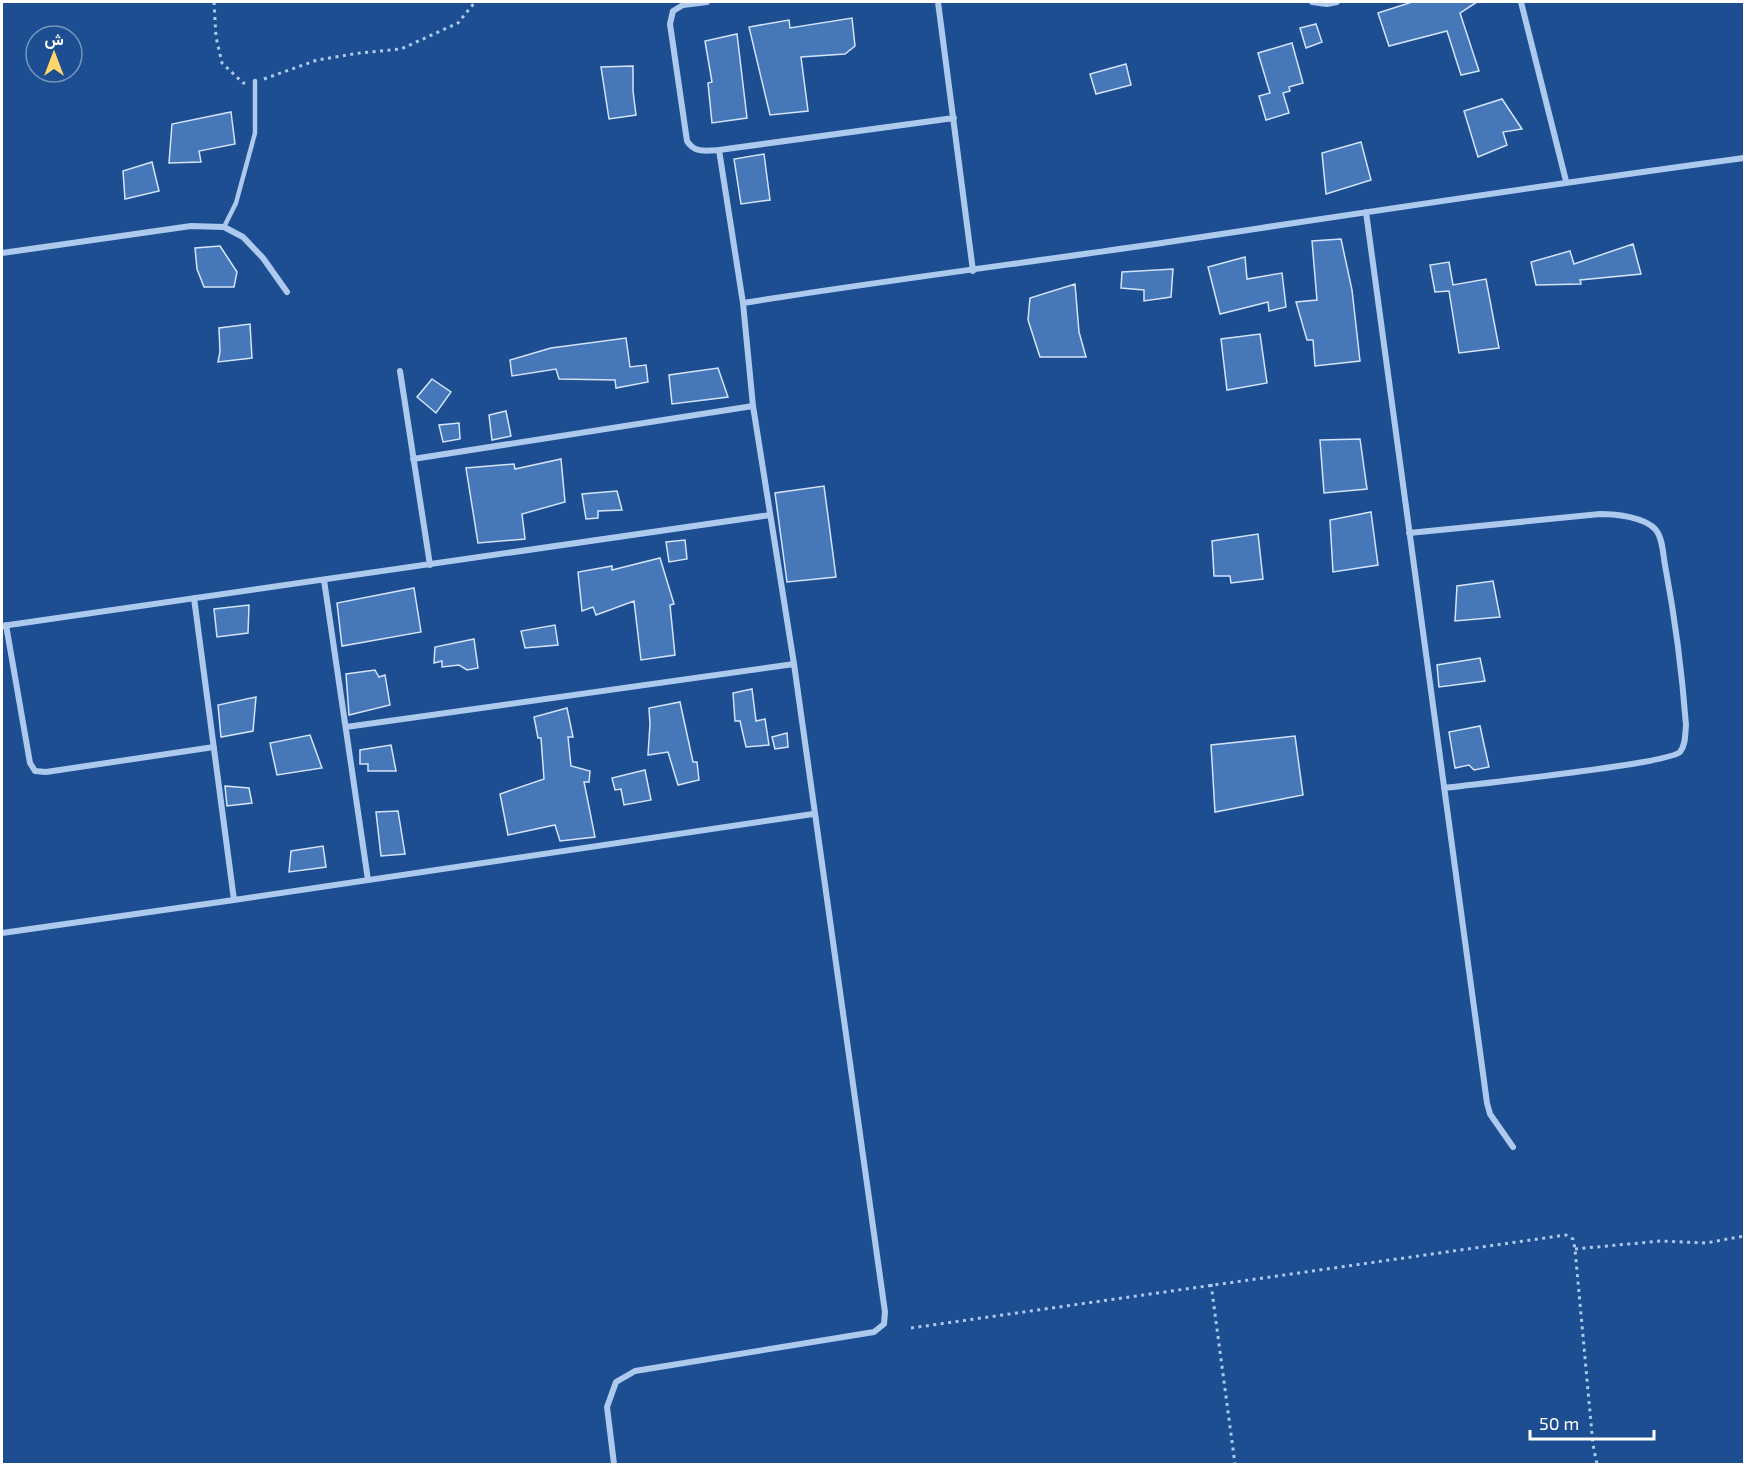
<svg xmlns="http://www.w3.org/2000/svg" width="1746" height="1466" font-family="'Exo 2',Vazirmatn,sans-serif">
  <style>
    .building { fill: #4577b9; stroke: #d3e4fa; stroke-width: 1.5 }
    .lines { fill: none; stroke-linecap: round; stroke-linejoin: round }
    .path { stroke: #adc9ee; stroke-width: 3; stroke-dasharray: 3 4.5; stroke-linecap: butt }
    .lane { stroke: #adc9ee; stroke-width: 4.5 }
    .street { stroke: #adc9ee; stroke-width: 6 }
  </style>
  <rect width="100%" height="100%" fill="#1d4e91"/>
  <path class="building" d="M1412,2H1477L1460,13L1479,71L1461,75L1447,31L1389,46L1378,13Z
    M852,18L855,46L845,54L801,57L808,111L770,115L749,27L789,20L790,28Z
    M1316,24L1322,42L1306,48L1300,28Z
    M737,34L747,118L712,123L708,83L712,82L705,41Z
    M1292,43L1303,83L1289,87L1290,91L1283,93L1289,113L1266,120L1259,96L1270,93L1258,53Z
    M1126,64L1131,85L1096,94L1090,74Z
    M633,66V91L636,115L609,119L601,67Z
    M1502,99L1522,129L1503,132L1507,145L1478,157L1464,111Z
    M231,112L235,144L199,151L201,162L169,163L172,124Z
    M1361,142L1371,180L1326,194L1322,153Z
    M764,154L770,200L741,204L734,159Z
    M152,162L159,191L125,199L123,171Z
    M1341,239L1352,290L1360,361L1315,366L1313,340H1307L1296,302L1317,300L1312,241Z
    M1633,244L1641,274L1580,280L1581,284L1536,285L1531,262L1570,251L1574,264Z
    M220,246L237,272L234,287H204L197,269L195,248Z
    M1245,257L1247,279L1282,273L1286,307L1269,311L1268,302L1220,314L1208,267Z
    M1449,262L1453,285L1486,279L1499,348L1459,353L1449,291L1435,292L1430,265Z
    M1173,269L1171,297L1144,301V290L1121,288L1122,272Z
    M1075,284L1079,332L1086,357H1040L1028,320L1030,298Z
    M250,324L252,358L218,362L220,352L219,328Z
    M1260,334L1267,383L1227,390L1221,339Z
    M626,338L630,367L646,365L648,382L616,388L615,380L559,379L556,369L512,376L510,360L551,348Z
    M718,368L728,397L672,404L669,375Z
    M432,379L451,392L436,413L417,397Z
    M506,411L511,436L492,440L489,415Z
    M459,423L460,439L443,442L439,425Z
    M1360,439L1367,489L1324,493L1320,440Z
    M561,459L565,502L522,514L525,539L478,543L466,468L514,464L515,469Z
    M824,486L836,577L787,582L775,493Z
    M617,491L622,510L598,511V518L586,519L582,494Z
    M1371,512L1378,565L1333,572L1330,520Z
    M1258,534L1263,579L1231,583L1230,576H1214L1212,541Z
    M685,540L687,559L669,562L666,542Z
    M660,558L674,604L670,605L675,655L641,660L634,601L596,615L593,607L582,611L578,572L612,566V570Z
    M1493,581L1500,617L1455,621L1457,586Z
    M414,588L421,632L342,646L337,603Z
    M249,605L248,633L217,637L214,609Z
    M555,625L558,645L525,648L521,631Z
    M474,639L478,668L467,670L459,665L442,667V661L434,663L435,647Z
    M1480,658L1485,681L1439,687L1437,665Z
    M375,670L379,677L385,675L390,705L349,715L346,674Z
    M752,689L756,721L765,719L769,745L746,747L740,721H735L733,693Z
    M256,697L253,731L221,737L218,705Z
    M680,702L693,762H697L699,780L678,785L668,752L648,755L650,724L649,708Z
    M567,708L573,737H568L571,766L590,771L589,782H584L595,837L560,841L555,825L508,835L500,794L544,779L541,738H538L534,717Z
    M1480,726L1489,767L1474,770L1469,765L1455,768L1449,732Z
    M787,733L788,747L775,749L772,737Z
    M310,735L322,768L277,775L270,743Z
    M1295,736L1303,795L1215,812L1211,745Z
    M391,745L396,771H368V764H360V750Z
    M645,770L651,800L624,805L621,789L615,790L612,778Z
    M225,786L249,788L252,803L227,806Z
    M398,811L405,854L381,856L376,812Z
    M323,846L326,867L289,872L291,851Z"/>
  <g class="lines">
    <path class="path" d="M214,2L216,37L222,63L243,83H246
      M264,79L317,60L360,53L401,49L458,23L475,2
      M1575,1249L1661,1241L1706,1243L1744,1236
      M1211,1284L1235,1464
      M911,1328L1566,1235L1573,1239L1575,1249L1593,1445L1597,1464"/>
    <path class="lane" d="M224,227L236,203L255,133V81"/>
    <path class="street" d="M707,2L683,5L673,11L670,24L687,141C694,153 706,151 719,150L954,118
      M938,2L973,271
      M1312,2L1327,4L1337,2
      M1521,2L1566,181
      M1366,212L1487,1103L1490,1114L1513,1147
      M2,253L191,226L224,227L243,237L263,258L287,292
      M743,303C875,282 1008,265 1141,246C1342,216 1543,185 1744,158
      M400,371L430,565
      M413,459L753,406
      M1409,533L1600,514C1616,514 1645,517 1656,530C1663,539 1663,555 1665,565C1675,618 1682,672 1686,725C1685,734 1686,745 1680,752C1668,764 1475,784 1444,788
      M324,580L368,880
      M194,598L234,900
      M6,625L30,763L35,771L46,772L214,747
      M2,626L770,515
      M346,727L794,664
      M2,933L234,900L813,814
      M614,1464L607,1407L616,1382L635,1371L874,1332L884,1324L885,1312L794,664L753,406L743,303L719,150"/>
  </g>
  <rect width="1746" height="1466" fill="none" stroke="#ffffff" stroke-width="6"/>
  <g transform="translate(54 54)"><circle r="28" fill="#1d4e91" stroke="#7795bd" stroke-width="1.5"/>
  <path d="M0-4.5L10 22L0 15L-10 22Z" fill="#fed66b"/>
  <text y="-9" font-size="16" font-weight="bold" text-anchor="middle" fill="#ffffff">ش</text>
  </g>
  <path d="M1530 1430v9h124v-9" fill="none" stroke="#ffffff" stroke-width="3"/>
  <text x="1539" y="1430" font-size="18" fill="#ffffff" stroke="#1d4e91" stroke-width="4.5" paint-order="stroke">50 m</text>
</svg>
